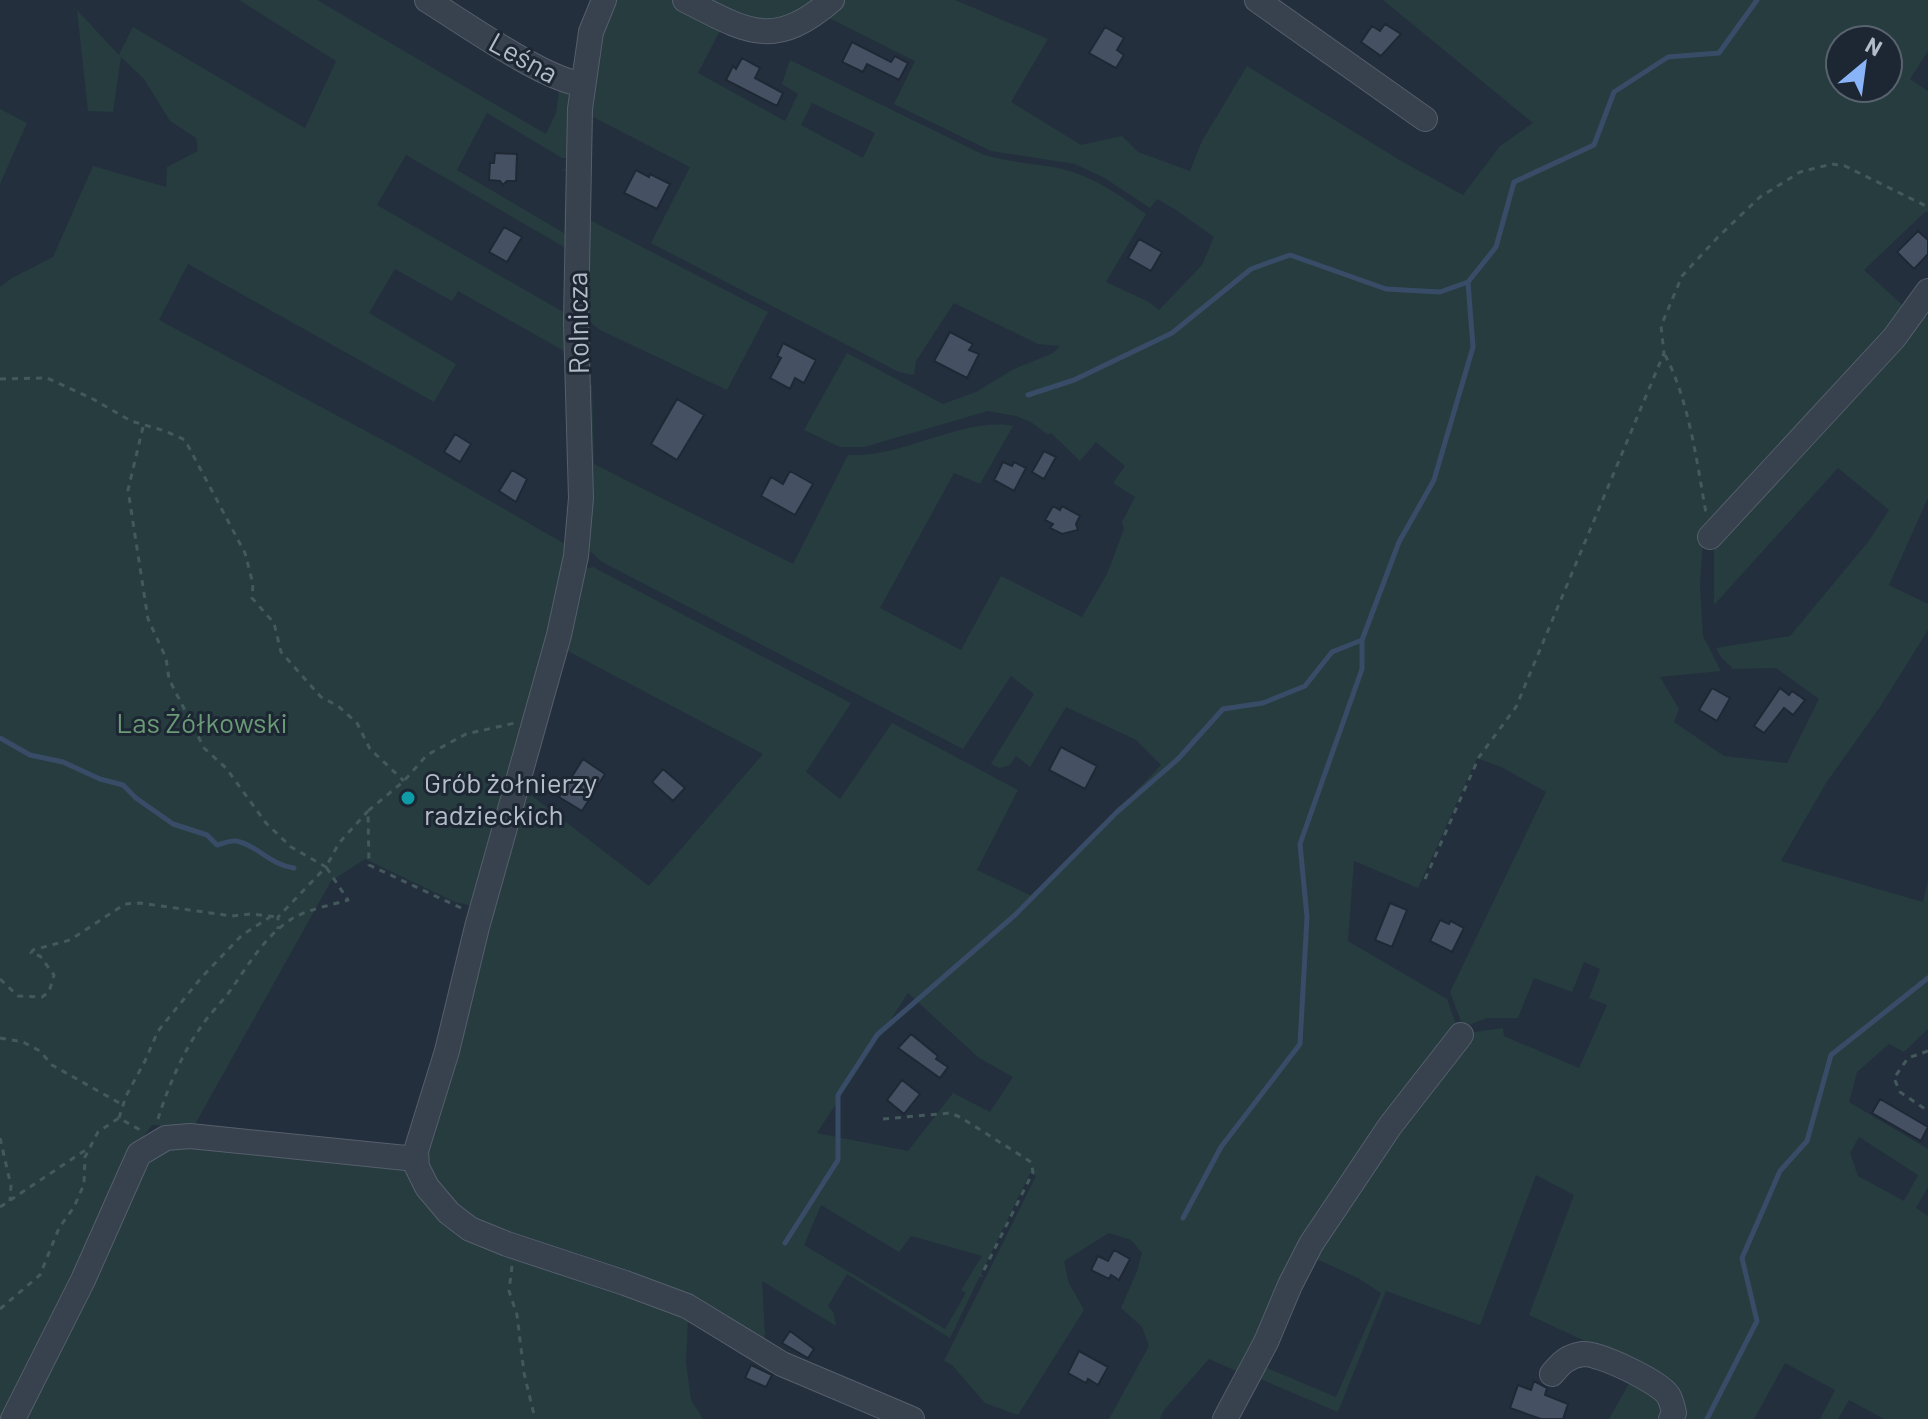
<svg xmlns="http://www.w3.org/2000/svg" width="1928" height="1419" font-family="Barlow,sans-serif">
  <style>
    .green { fill: #263c3f; fill-rule: evenodd }
    .lines { fill: none; stroke-linecap: round; stroke-linejoin: round }
    .stream { stroke: #394c67; stroke-width: 5 }
    .building { fill: #455162; stroke: #1f2835; stroke-width: 2 }
    .minor-casing { stroke: #565f6c; stroke-width: 26 }
    .path { stroke: #44595c; stroke-width: 3; stroke-dasharray: 6 6; stroke-linecap: butt }
    .minor { stroke: #38414e; stroke-width: 24 }
    .culture-dot { fill: #0f9aa8; stroke: #1d2633; stroke-width: 3 }
    .labels { text-anchor: middle; dominant-baseline: central; stroke-width: 6; stroke-linejoin: round; paint-order: stroke }
    .street-label { font-size: 28px; fill: #b4bcc9; stroke: #1d2633 }
    .park-label { font-size: 28px; fill: #6b9a76; stroke: #1d2633 }
    .poi-label { font-size: 28px; fill: #b4bcc9; stroke: #1d2633; text-anchor: start }
  </style>
  <rect width="100%" height="100%" fill="#242f3e"/>
  <path class="green" d="M239,0H317L546,134L556,113L559,90L569,95L573,112L568,158H562L487,113L457,170L564,233L566,172L561,168L572,172L570,258L564,247L406,155L377,205L572,317L573,356L458,291L452,301L395,269L369,313L456,364L434,402L188,264L159,320L405,452L572,548L550,639L473,906L455,902L365,859L331,881L193,1128L152,1125L137,1145L0,1419V287L12,278L53,257L93,166L166,187L167,167L198,151L196,138L170,121L144,79L121,57L113,112L88,111L77,10L119,55L133,27L305,128L336,61Z
    M613,0H673L723,25L698,73L785,121L798,94L782,84L790,60L982,154C1009,163 1036,163 1063,169C1094,177 1121,196 1146,214L1106,282L1149,302L1159,310L1202,265L1214,237L1176,210L1157,199L1150,208L1103,177L1075,164L991,151L894,104L915,61L825,16L843,0H955L1048,39L1011,102L1081,145L1122,136L1138,152L1190,171L1202,141L1247,66L1403,162L1463,195L1500,146L1533,123L1383,0H1928V51L1910,79L1928,91V212H1925L1864,270L1908,310L1856,373L1703,539L1700,585L1703,636L1721,671L1660,677L1679,709L1674,722L1724,756L1787,763L1819,699L1776,668L1733,669L1721,657L1716,648L1790,636L1868,542L1889,510L1838,468L1714,605V539L1879,362L1920,311L1928,317V498L1889,585L1928,604V630L1880,707L1826,783L1781,861L1923,902L1928,880V1029L1904,1052L1889,1044L1857,1072L1849,1102L1928,1149V1187L1916,1208L1928,1216V1419H1884L1849,1400L1838,1419H1820L1835,1390L1785,1363L1754,1419H1609L1639,1366L1529,1315L1574,1195L1536,1175L1480,1325L1386,1291L1338,1412L1253,1376L1266,1348L1265,1363L1267,1368L1336,1397L1381,1293L1358,1278L1310,1256L1389,1133L1463,1038L1474,1032L1503,1028L1504,1036L1579,1068L1607,1005L1589,998L1600,969L1584,962L1572,992L1534,978L1518,1018H1488L1463,1027L1450,992L1546,792L1503,768L1477,758L1418,888L1354,861L1348,941L1447,999L1458,1030L1403,1102L1312,1235L1297,1261L1263,1339L1243,1374L1209,1359L1164,1410L1160,1419H1109L1149,1346L1142,1327L1121,1308L1137,1271L1142,1253L1131,1240L1109,1233L1064,1261L1069,1283L1084,1310L1018,1415L985,1403L952,1365L944,1361L1036,1176L1030,1173L950,1338L847,1274L828,1306L834,1313L836,1326L762,1281L765,1335L760,1345L717,1313L606,1269L488,1226L468,1215L449,1199L435,1183L424,1159L490,905L527,792L649,886L763,754L562,648L583,569L593,567L851,703L806,772L840,799L892,723L1018,790L977,870L1034,897L1161,765L1136,740L1066,707L1030,767L1016,756L1010,765L999,768L991,764L1034,694L1011,676L963,749L602,562L590,551L586,540L589,461L584,384L592,385L594,464L793,564L848,455C903,458 965,416 1013,426L980,484L954,473L880,608L961,650L1001,576L1082,617L1107,574L1124,529L1122,522L1135,497L1113,483L1125,466L1096,442L1080,461L1051,433L1048,435L1031,422L1016,416L988,411L864,447H840L804,430L847,353L943,404L976,392L1012,370L1053,353L1060,346L1038,344L954,303L916,361L914,375L899,372L651,243L690,167L593,117L590,202L584,199C577,174 588,44 600,21C604,14 609,6 613,0ZM1840,40H1888V88H1840ZM812,103L875,133L863,158L801,125ZM908,993L979,1058L1013,1077L990,1112L953,1093L908,1151L817,1133ZM1859,1137L1918,1175L1904,1201L1858,1176L1850,1153ZM821,1205L899,1252L911,1236L982,1256L961,1290L966,1293L945,1329L804,1245Z
    M699,0H824L798,19L754,23Z
    M0,109L27,123L0,184Z
    M588,219L768,312L727,390L600,330L585,318Z
    M166,1144L400,1163L432,1201L688,1318L686,1362L691,1400L703,1419H19L133,1174Z"/>
  <g class="lines">
    <path class="stream" d="M1028,395L1074,380L1172,333L1251,269L1290,255L1386,289L1440,292L1468,282
      M0,738L30,755L63,762L100,779L123,785L136,798L173,824L207,835L217,845C222,844 231,840 236,841C256,844 270,865 294,868
      M1183,1218L1221,1147L1300,1044L1307,917L1300,844L1362,669V640L1399,542L1434,480L1473,347L1468,282L1496,247L1514,182L1594,145L1614,92L1668,57L1719,53L1757,0
      M785,1243L838,1160V1095L877,1035L1015,915L1117,812L1178,759L1223,709L1263,703L1305,686L1332,652L1362,640
      M1707,1419L1757,1321L1742,1258L1780,1171L1807,1141L1831,1055L1928,978"/>
  </g>
  <path class="building" d="M1385,24L1401,34L1381,56L1361,42L1372,26L1380,31Z
    M1105,27L1124,38L1117,50L1124,55L1116,68L1089,53Z
    M852,42L891,62L895,56L908,63L899,80L867,64L863,72L842,62Z
    M742,58L760,68L755,78L783,93L777,106L726,80L733,66L736,69Z
    M495,153L517,154L516,181H507L503,185L500,181L489,180L490,163H494Z
    M636,170L649,177L650,174L670,184L657,209L624,193Z
    M504,227L522,237L507,262L489,252Z
    M1918,231L1928,240V254L1914,269L1897,252Z
    M1139,239L1162,252L1151,271L1128,258Z
    M950,332L973,344L969,350L979,354L967,378L934,361Z
    M783,343L816,360L804,383L795,378L790,389L770,378L781,358L777,356Z
    M677,399L704,415L677,460L651,444Z
    M455,434L471,444L460,462L444,452Z
    M1044,451L1056,457L1044,479L1032,472Z
    M1003,462L1012,466L1014,462L1026,468L1014,491L994,480Z
    M512,470L527,479L516,502L499,491Z
    M790,471L813,484L795,515L761,496L771,477L783,484Z
    M1053,506L1060,510L1062,506L1080,516L1076,524L1078,530L1062,534L1050,528L1053,524L1045,520Z
    M1712,688L1730,698L1717,721L1699,710Z
    M1780,688L1789,695L1792,691L1805,700L1793,715L1784,708L1764,733L1754,726Z
    M1061,747L1097,766L1085,789L1049,770Z
    M583,759L605,774L582,811L559,797Z
    M663,769L685,788L673,801L652,782Z
    M1390,903L1407,910L1392,947L1375,940Z
    M1440,920L1449,924L1451,921L1464,928L1452,952L1430,941Z
    M911,1034L938,1056L936,1059L948,1067L940,1078L898,1048Z
    M902,1080L920,1094L904,1114L887,1100Z
    M1880,1099L1928,1127L1921,1141L1872,1113Z
    M1114,1250L1130,1259L1119,1280L1111,1275L1109,1279L1091,1270L1098,1256L1108,1261Z
    M790,1331L814,1349L808,1358L782,1343Z
    M1079,1351L1108,1367L1098,1385L1088,1379L1086,1383L1068,1373Z
    M751,1365L772,1375L766,1387L745,1378Z
    M1534,1381L1547,1388L1545,1395L1568,1404L1563,1419H1541L1510,1408L1518,1385L1531,1390Z"/>
  <g class="lines">
    <g class="minor-casing">
      <path id="minor" d="M427,0C461,21 546,81 582,84
        M604,0L591,32L580,109L576,323L581,498L576,556L559,635L477,927L447,1051L416,1151L417,1167L427,1187L449,1213L470,1229L507,1244L625,1283L687,1306L782,1364L912,1419
        M685,0C746,31 773,51 832,0
        M1257,0L1425,119
        M1710,537L1894,338L1928,291
        M1552,1374C1561,1363 1568,1356 1583,1354C1599,1353 1658,1381 1668,1395C1671,1400 1673,1408 1674,1413L1671,1419
        M13,1419L83,1280L139,1154L166,1138L190,1136L416,1159
        M1225,1419L1266,1342L1290,1285L1311,1244L1390,1126L1461,1035"/>
    </g>
    <path class="path" d="M1665,355C1689,400 1697,463 1706,513
      M0,379L47,378L93,399L131,421L165,431L185,440L245,553L253,584L252,598L274,623L281,652L321,697L338,706L357,723L370,749L404,781
      M143,427L128,490L148,619L166,658L169,679L204,748L226,768L266,823L291,847L326,867L278,917V929
      M1425,879L1479,757L1516,707L1664,353L1661,326L1682,276L1718,237L1760,197L1800,172L1832,164L1845,166L1928,207
      M461,908L369,865L368,811L404,781L427,755L466,734L515,723
      M0,979L18,996L42,997L49,992L54,975L40,956L31,953L33,950L70,940L125,904L140,903L232,916L251,914L278,917
      M0,1038L23,1042L40,1051L52,1065L123,1105
      M1928,1051L1908,1058L1894,1078L1900,1092L1928,1111
      M119,1118L126,1096L145,1061L158,1031L201,978L242,935L270,917
      M158,1119C168,1087 183,1051 203,1024C210,1014 219,1005 227,995C247,968 261,940 290,920C307,909 329,906 348,900L326,867L339,843L368,811
      M883,1119L950,1113L960,1117L1031,1162L1033,1172L981,1276
      M0,1138L11,1186L10,1201
      M0,1207L87,1149
      M512,1266L509,1291L517,1315L524,1373L535,1419
      M0,1309L40,1275L59,1228L74,1207L84,1184L85,1157L98,1132L119,1118L142,1131"/>
    <use href="#minor" class="minor"/>
  </g>
  <circle class="culture-dot" cx="408" cy="798" r="8"/>
  <g class="labels">
    <g class="street-label">
      <text transform="translate(524 57) rotate(29)">Leśna</text>
      <text transform="translate(577 323) rotate(-91)">Rolnicza</text>
    </g>
    <g class="park-label">
      <text x="202" y="722">Las Żółkowski</text>
    </g>
    <g class="poi-label">
      <text x="424" y="782">Grób żołnierzy<tspan x="424" dy="32">radzieckich</tspan></text>
    </g>
  </g>
  <g transform="translate(1864 64) rotate(29)"><circle r="38" fill="#1d2633" stroke="#59626f" stroke-width="2"/>
  <path d="M0-6L14 30L0 20L-14 30Z" fill="#8ab4f8"/>
  <text y="-12" font-size="22" font-weight="bold" text-anchor="middle" fill="#b4bcc9">N</text>
  </g>
</svg>
